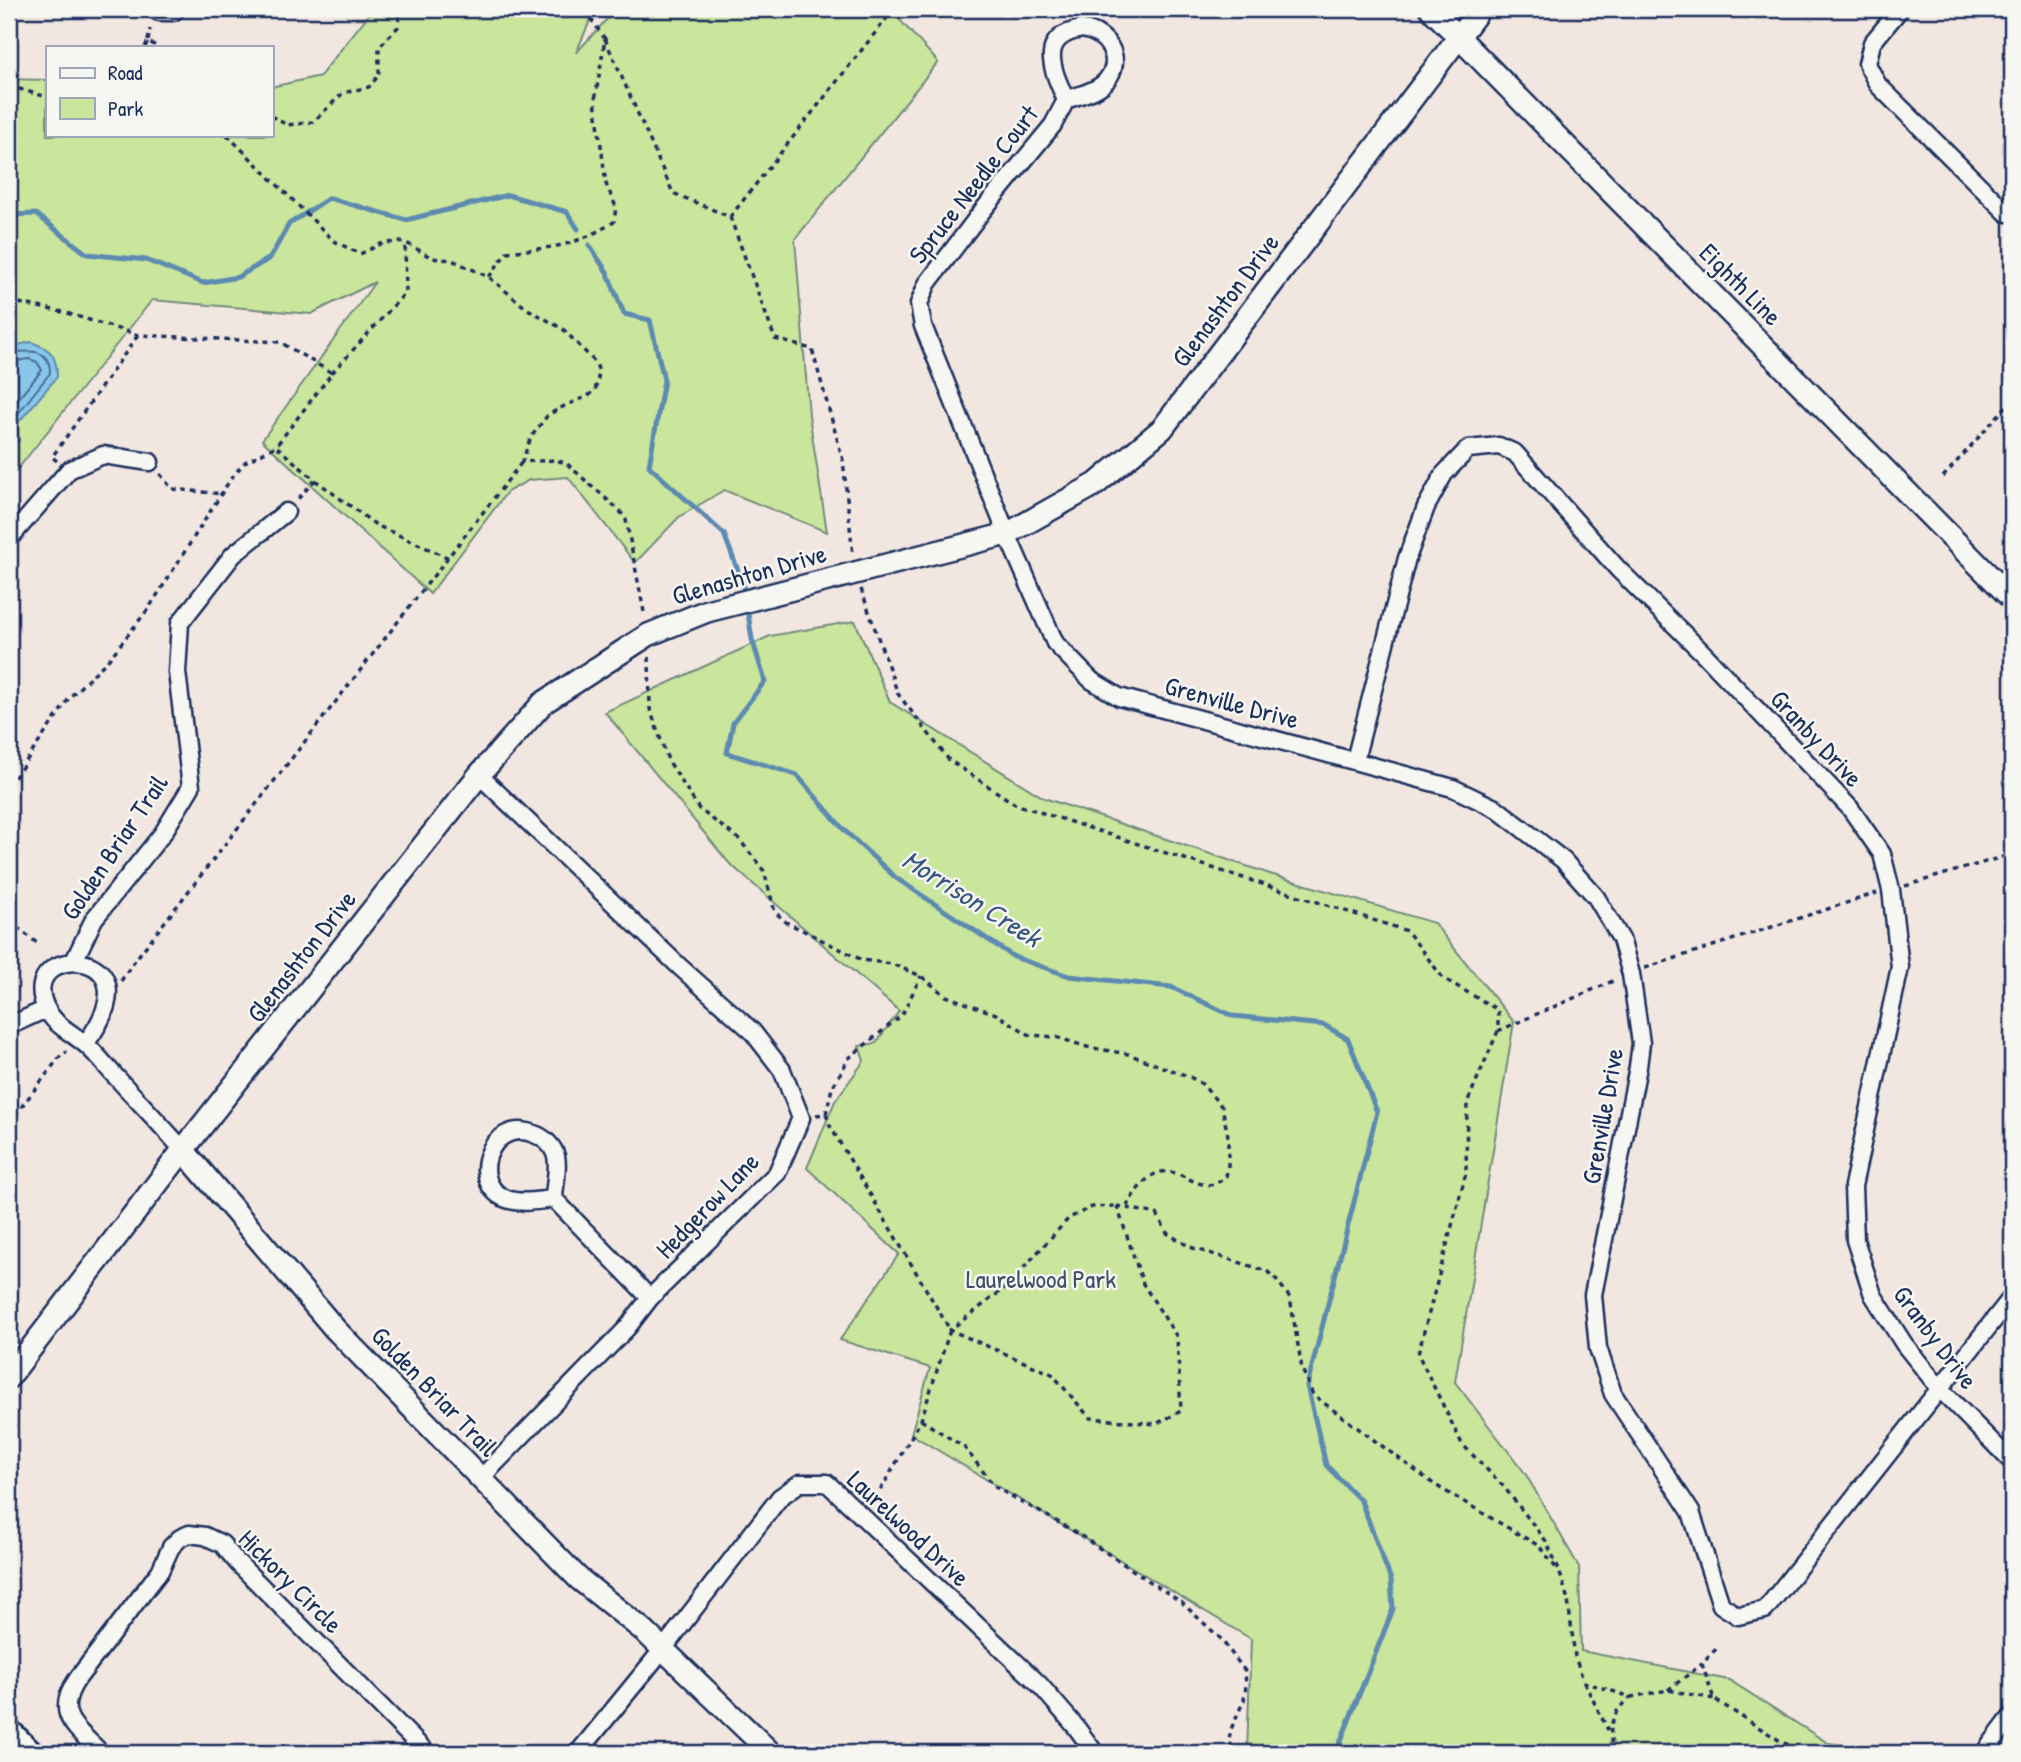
<svg xmlns="http://www.w3.org/2000/svg" width="2021" height="1762" font-family="'Patrick Hand',sans-serif">
  <style>
    .green { fill: #cae59c; stroke: #728a7d; stroke-width: 2 }
    .water { fill: #89c6e9; stroke: #5d8ab1; stroke-width: 2 }
    .lines { fill: none; stroke-linecap: round; stroke-linejoin: round }
    .shore { stroke: #476b96; stroke-width: 2 }
    .stream { stroke: #5d8ab1; stroke-width: 5 }
    .street-casing { stroke: #1b2f5e; stroke-width: 21 }
    .secondary-casing { stroke: #1b2f5e; stroke-width: 26 }
    .primary-casing { stroke: #1b2f5e; stroke-width: 30 }
    .path { stroke: #1b2f5e; stroke-width: 3.5; stroke-dasharray: 5 5; stroke-linecap: butt }
    .street { stroke: #f6f6f2; stroke-width: 16 }
    .secondary { stroke: #f6f6f2; stroke-width: 21 }
    .primary { stroke: #f6f6f2; stroke-width: 24 }
    .labels { text-anchor: middle; dominant-baseline: central; stroke-width: 5; stroke-linejoin: round; paint-order: stroke }
    .street-label { font-size: 26px; fill: #1b2f5e; stroke: #f6f6f2 }
    .park-label { font-size: 26px; fill: #3e536a; stroke: #f6f6f2 }
    .water-label { font-size: 28px; font-style: italic; fill: #365581; stroke: #f6f6f2 }
  </style>
  <rect width="100%" height="100%" fill="#f2e7e0"/>
  <filter id="ink" filterUnits="userSpaceOnUse"><feTurbulence type="fractalNoise" baseFrequency=".0143" numOctaves="2"/><feDisplacementMap in="SourceGraphic" scale="14" xChannelSelector="R" yChannelSelector="G"/><feConvolveMatrix kernelMatrix="1 2 1 2 8 2 1 2 1" color-interpolation-filters="sRGB"/></filter>
  <g filter="url(#ink)">
    <path class="green" d="M373,9H595L576,53L616,9H890L938,62L795,239L809,415L827,532L724,490L679,517L635,563L568,477L529,480L507,492L430,594L262,440L375,282L311,314L152,300L9,480V79L47,80V135H271V87L320,76Z
      M855,621L890,702L1044,798L1270,874L1434,923L1514,1022L1455,1382L1525,1473L1579,1567L1581,1651L1729,1680L1828,1743L1908,1753H1247L1251,1639L911,1434L930,1368L840,1340L899,1254L807,1168L835,1101L864,1061L859,1046L876,1043L899,1011L729,863L605,712L770,636Z"/>
    <path class="water" d="M31,342C51,349 57,355 57,377L17,424L19,441L9,445V347Z"/>
    <g class="lines">
      <path class="shore" d="M9,353C27,351 50,346 50,373L12,421L11,435L9,438
        M9,362L29,359L37,362L42,370L9,410"/>
      <path class="stream" d="M9,215L36,214L87,254L146,260L203,283L238,277L270,258L289,224L329,198L406,220L508,195L567,212L578,229
        M589,245L607,272L624,314L650,320L664,380L649,466L724,534L743,584L745,597
        M747,607L752,639L765,681L733,723L727,753L797,775L844,830L896,878L1014,957L1069,976L1171,987L1233,1016L1324,1025L1348,1039L1377,1112L1307,1386L1326,1465L1361,1501L1391,1580L1393,1609L1336,1753"/>
      <g class="street-casing">
        <path id="street" d="M154,9L159,12H173L177,9
          M1900,9L1872,43L1867,64L1878,85L2007,213H2012
          M1082,29C1107,32 1125,59 1106,81C1097,92 1078,95 1066,100C1053,71 1036,37 1082,29Z
          M1066,100L1053,125L983,210L927,284L919,304L923,326L1007,534L1055,643L1091,680L1119,697L1453,788L1497,809L1563,860L1596,897L1621,939L1631,974L1641,1043L1638,1067L1593,1295L1598,1348L1613,1394L1691,1512L1721,1605L1738,1616L1765,1610L2012,1297
          M9,539L69,470L103,455L150,462
          M1355,760L1407,558L1426,507L1444,474L1468,449L1499,446L1515,453L1618,569L1704,654L1850,808L1882,854L1891,890L1900,967L1853,1186L1855,1240L1873,1295L1904,1344L1940,1389L2012,1462
          M479,775L680,967L752,1031L782,1070L801,1118L777,1173L650,1298L627,1328L481,1478
          M74,961L94,919L163,833L191,787L177,672L180,623L233,555L286,512
          M9,1026L46,1009
          M85,1044C163,943 14,941 46,1008C54,1025 71,1032 85,1044C97,1054 107,1068 118,1079C140,1103 162,1126 183,1150
          M554,1199C540,1200 523,1204 510,1200C466,1188 488,1116 534,1134C544,1137 553,1146 556,1156C559,1169 554,1186 554,1199L650,1298
          M101,1753C76,1727 52,1715 78,1678L160,1571L171,1547L180,1538L189,1534L205,1536L222,1544L237,1562L427,1753
          M578,1753L663,1649L780,1497L800,1483H827L1039,1684L1076,1727L1095,1753
          M1984,1753L2012,1716"/>
      </g>
      <g class="secondary-casing">
        <path id="secondary" d="M1431,9L2012,599
          M183,1150L335,1329L578,1578L643,1630L771,1753
          M9,1377L183,1150L479,775L543,703L648,635L707,611L1007,534L1096,484L1162,429L1480,9"/>
      </g>
      <g class="primary-casing">
        <path id="primary" d="M9,1732L30,1753"/>
      </g>
      <path class="path" d="M605,39L673,193L730,217L775,339L812,349L843,460L853,555
        M148,41L150,29
        M145,47L148,41L157,47
        M9,86L47,97
        M271,116L287,125L313,122L343,93L369,87L379,75V47L398,27L400,9
        M227,135L334,241L360,254L383,243L405,242L432,258L452,260L489,277L526,308L563,329L596,363L599,373L595,391L588,396L560,408L547,416L531,437L522,462L555,460L566,463L620,511L626,520L644,612
        M730,217L894,9
        M489,277L507,252C555,247 571,248 614,222L616,207L606,184L595,100L605,39L584,9
        M9,301L63,312L138,335L280,342L332,373L276,446L315,480L296,501
        M332,373L406,292L405,243
        M57,461L52,457L138,335
        M160,474L172,489L222,494
        M1943,477L2012,400
        M315,480L376,525L449,558
        M861,589L898,694L949,760L1015,804L1407,931L1443,978L1498,1010V1031L1467,1103L1466,1173L1418,1354L1462,1444L1504,1487L1546,1541L1558,1567L1568,1600L1575,1657L1584,1682L1631,1697L1668,1690L1714,1699
        M649,657L650,709L668,760L699,809L739,839L764,871L775,912L786,922L862,960L892,964L921,976L946,996L996,1014L1030,1035L1056,1037L1087,1047L1128,1054L1190,1077L1202,1084L1222,1107L1228,1136V1167L1226,1176C1193,1210 1170,1129 1127,1206
        M9,786L70,697L109,659L149,608L232,477L245,462L276,446
        M1905,886L2012,854
        M9,921L37,943
        M1645,968L1877,893
        M121,981L132,964L522,462
        M1498,1031L1615,980
        M826,1114L832,1088L849,1058L902,1015L921,976
        M816,1115L826,1114L830,1126L950,1330L921,1420L873,1503
        M9,1123L62,1054L67,1052
        M1117,1206L1143,1284L1177,1337L1181,1411L1156,1424L1090,1418L1052,1374L950,1330L1005,1288L1069,1218L1092,1207Z
        M1117,1206L1157,1214L1167,1233L1190,1247L1267,1271L1277,1280L1290,1298L1302,1369L1313,1395L1435,1485L1539,1546L1556,1568
        M921,1420L964,1447L995,1487L1072,1530L1181,1602L1220,1638L1245,1671L1246,1686L1244,1700L1231,1729L1229,1740L1235,1753
        M1716,1649L1702,1664L1714,1699L1782,1742L1807,1753
        M1584,1682L1608,1730
        M1668,1690L1702,1664
        M1615,1753C1606,1731 1611,1712 1631,1697"/>
      <use href="#street" class="street"/>
      <use href="#secondary" class="secondary"/>
      <use href="#primary" class="primary"/>
    </g>
  </g>
  <g class="labels">
    <g class="street-label">
      <text transform="translate(973 184) rotate(-52)">Spruce Needle Court</text>
      <text transform="translate(1741 284) rotate(45)">Eighth Line</text>
      <text transform="translate(1225 300) rotate(-53)">Glenashton Drive</text>
      <text transform="translate(749 574) rotate(-16)">Glenashton Drive</text>
      <text transform="translate(1232 702) rotate(15)">Grenville Drive</text>
      <text transform="translate(1817 738) rotate(47)">Granby Drive</text>
      <text transform="translate(114 847) rotate(-56)">Golden Briar Trail</text>
      <text transform="translate(301 956) rotate(-52)">Glenashton Drive</text>
      <text transform="translate(1602 1116) rotate(-80)">Grenville Drive</text>
      <text transform="translate(707 1205) rotate(-46)">Hedgerow Lane</text>
      <text transform="translate(1936 1337) rotate(53)">Granby Drive</text>
      <text transform="translate(435 1391) rotate(46)">Golden Briar Trail</text>
      <text transform="translate(909 1528) rotate(43)">Laurelwood Drive</text>
      <text transform="translate(291 1581) rotate(45)">Hickory Circle</text>
    </g>
    <g class="park-label">
      <text x="1041" y="1278">Laurelwood Park</text>
    </g>
    <g class="water-label">
      <text transform="translate(972 898) rotate(32)">Morrison Creek</text>
    </g>
  </g>
  <rect width="2021" height="1762" fill="none" stroke="#f6f6f2" stroke-width="35"/>
  <rect x="18" y="18" width="1986" height="1727" fill="none" stroke="#1b2f5e" stroke-width="2.5" filter="url(#ink)"/>
  <rect x="46" y="46" width="228" height="91" fill="#f6f6f2" stroke="#9ea6b7" stroke-width="2"/>
  <rect x="60" y="68" width="35" height="10" fill="#f6f6f2" stroke="#9ea6b7" stroke-width="2"/>
  <text x="108" y="80" font-size="21" fill="#1b2f5e">Road</text>
  <rect x="60" y="98" width="35" height="21" fill="#cae59c" stroke="#9ea6b7" stroke-width="2"/>
  <text x="108" y="116" font-size="21" fill="#1b2f5e">Park</text>
</svg>
